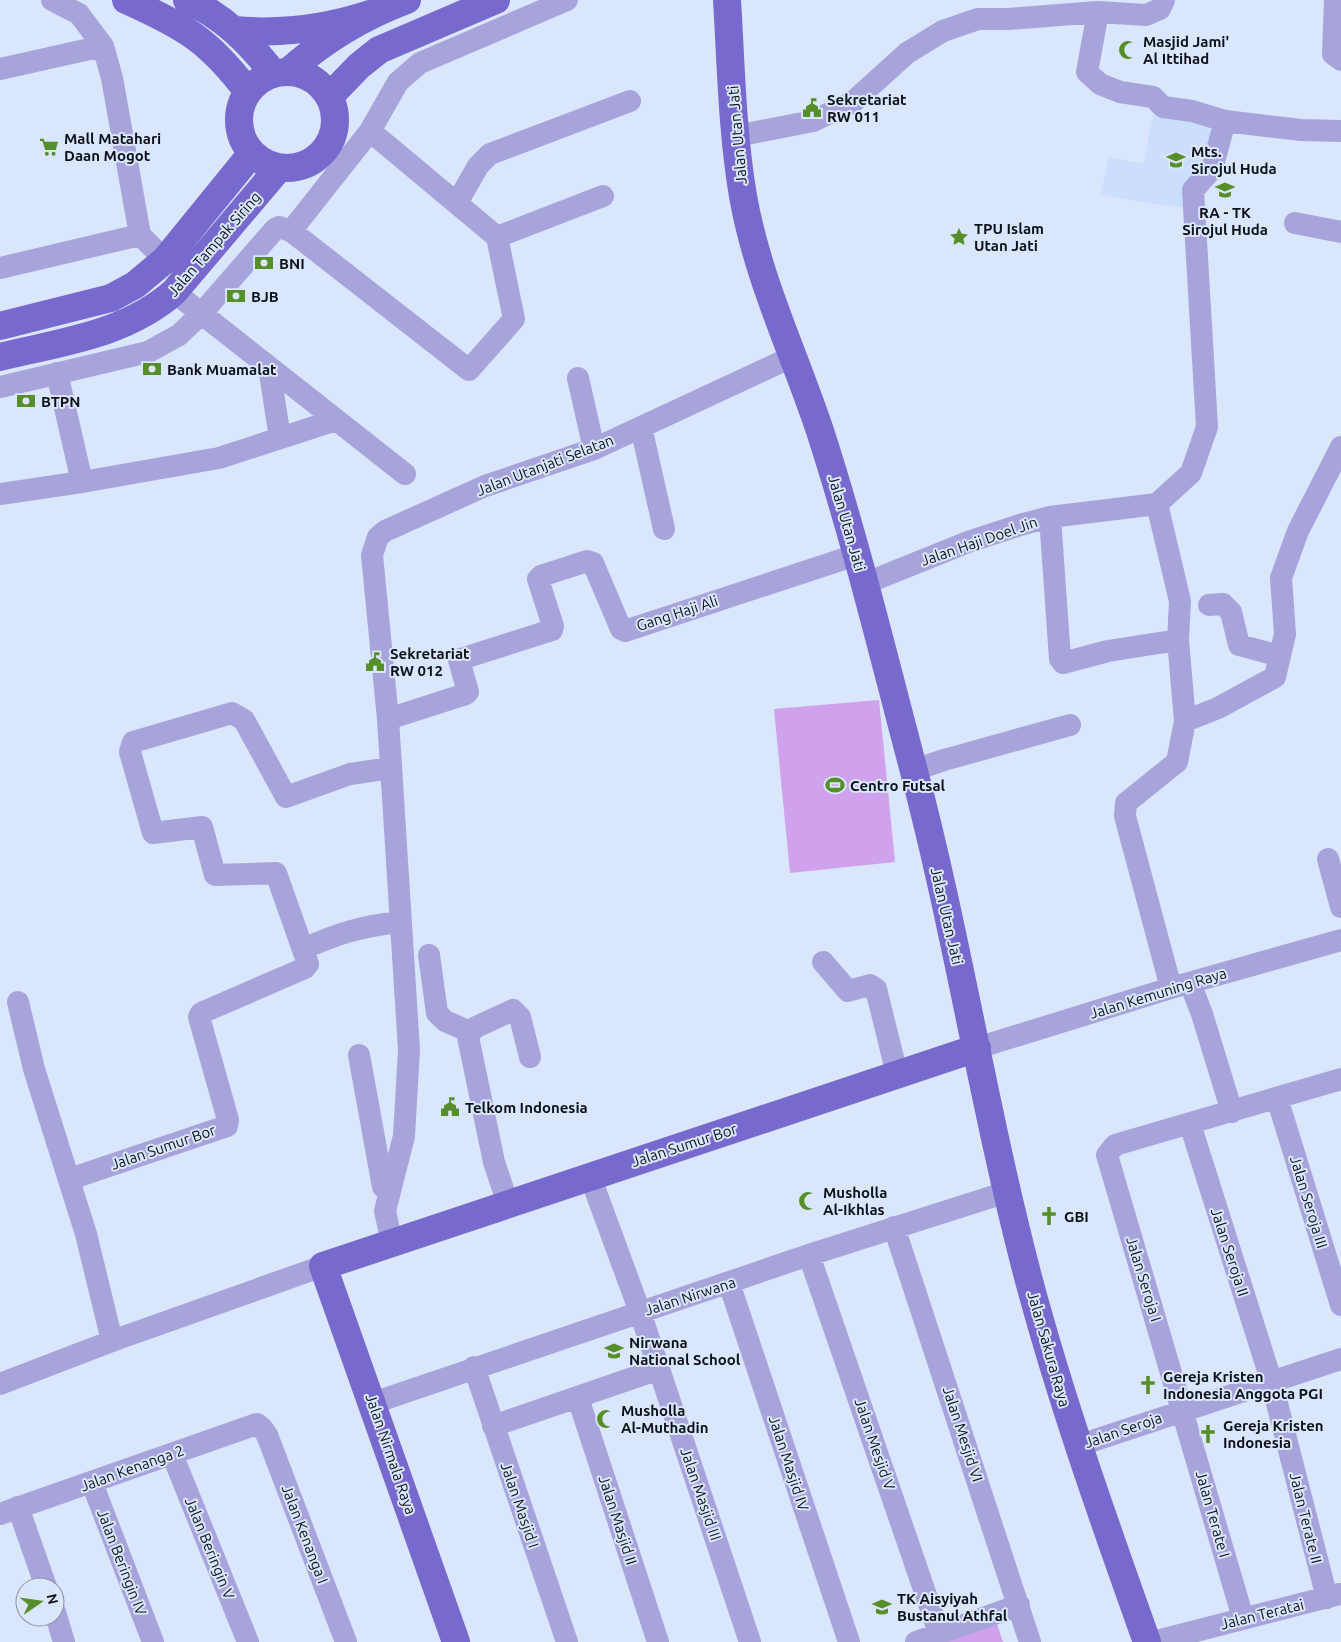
<svg xmlns="http://www.w3.org/2000/svg" width="1341" height="1642" font-family="Ubuntu,sans-serif">
  <style>
    .built { fill: #cbdefe }
    .green { fill: #d0a1ec }
    .lines { fill: none; stroke-linecap: round; stroke-linejoin: round }
    .minor { stroke: #a7a4dc; stroke-width: 22 }
    .major { stroke: #7769ce; stroke-width: 28 }
    .labels { text-anchor: middle; dominant-baseline: central; stroke-width: 4; stroke-linejoin: round; paint-order: stroke }
    .poi-label { font-size: 15px; font-weight: bold; fill: #0c111a; stroke: #dae6fb; text-anchor: start }
    .street-label { font-size: 15px; fill: #0c111a; stroke: #dae6fb }
  </style>
  <rect width="100%" height="100%" fill="#dae6fb"/>
  <path class="built" d="M1154,111L1221,126L1189,208L1141,202L1101,194L1109,157L1143,164Z"/>
  <path class="green" d="M879,700L895,862L790,873L774,709Z
    M997,1624L1003,1642H945Z"/>
  <g class="lines">
    <path class="minor" d="M52,0L79,14L103,46
      M1335,0L1333,54L1341,60
      M1098,12L1087,72L1100,84L1120,92L1153,97L1163,107L1192,111L1225,121L1301,130L1341,131
      M0,69L103,46L112,78L140,235L165,260
      M736,136L813,121L853,102L907,53L943,31L978,19H1008L1098,12L1146,15L1160,9L1164,0
      M457,203L478,166L490,154L630,101
      M1295,223L1341,232
      M291,231L370,131L398,82L420,63L567,0
      M497,237L603,196
      M0,268L140,235
      M174,292L405,474
      M269,367L280,438
      M57,373L82,482L219,458L336,420
      M578,378L594,449
      M0,387L148,352L179,335L201,314L275,229L279,227L291,231L469,370L514,319L497,237L370,131
      M641,427L664,529
      M0,494L82,482
      M1157,504L1180,601L1178,640L1185,721L1177,762L1126,803L1125,816L1171,988
      M1157,504L1191,473L1207,427L1193,190L1212,169L1225,121
      M1050,517L1060,659L1063,663L1108,651L1178,640
      M864,584L968,542L1020,525L1050,517L1157,504
      M1209,605L1223,604L1231,612L1239,645L1280,656
      M388,719L466,694L468,692L459,660L461,659L552,630L553,626L538,579L541,576L587,561L593,563L621,629L625,631L856,555
      M1185,721L1218,708L1275,677L1285,634L1281,578L1298,531L1341,447
      M914,770L944,760L1070,725
      M1328,859L1341,907
      M303,949C339,933 362,926 401,922
      M429,955L437,1013L445,1021L470,1032
      M823,962L848,991L870,985L876,989L897,1074
      M1190,983L1202,1014L1232,1112
      M18,1002L34,1069L86,1234L112,1341
      M977,1048L1171,988L1341,940
      M359,1055L383,1187L390,1192
      M1277,1098L1341,1305
      M1190,1124L1271,1380L1327,1598
      M590,1176L640,1312L750,1642
      M70,1179L227,1126L228,1120L199,1017L201,1013L305,968L308,964L276,873L215,875L202,827L153,833L130,752L133,742L232,713L244,720L286,797L350,774L391,768
      M508,1204L494,1162L468,1037L474,1028L513,1010L520,1017L530,1057
      M894,1227L1030,1642
      M392,1243L385,1211L404,1136L409,1050L388,719L372,555L378,537L385,531L485,486L594,449L783,361L794,353
      M809,1255L939,1633
      M729,1283L849,1642
      M474,1367L567,1642
      M0,1384L112,1341L323,1266
      M578,1398L658,1642
      M373,1403L809,1255L1007,1192
      M493,1426L659,1369
      M1077,1446L1341,1359
      M172,1454L248,1642
      M92,1483L153,1642
      M18,1507L46,1587
      M0,1514L257,1424L262,1428L267,1435L346,1642
      M55,1612L64,1642
      M1243,1618L1107,1155L1115,1145L1341,1079
      M916,1642L1019,1605
      M1153,1642L1340,1594"/>
    <path class="major" d="M126,0C184,26 209,40 248,92
      M187,0C223,16 249,42 273,73
      M727,0C731,65 732,131 743,196C757,277 794,353 820,431C855,539 882,650 911,760C957,931 983,1106 1028,1277C1061,1401 1104,1521 1147,1642
      M234,30C288,35 337,27 387,8
      M289,71C323,41 364,16 407,0
      M239 120a48 48 0 1 1 96 0a48 48 0 1 1-96 0Z
      M329,97L359,66L379,50L496,0
      M0,326L111,298L135,285L165,260L252,153
      M0,357C61,342 125,335 174,292L279,168
      M456,1642L323,1266L977,1048"/>
  </g>
  <defs>
    <g id="mosque-bare" transform="scale(1.5)"><path d="M3.5-4.9A6 6 0 1 0 3.5 4.9A5 5 0 1 1 3.5-4.9Z" fill="#568e29" stroke="#dae6fb" stroke-width="2.5" paint-order="stroke"/></g>
    <g id="civic-bare" transform="scale(1.5)"><path d="M-.6-6.5H3V-4.5H.6V-3L4-1V1h2V6H-6V1h2V-1L-.6-3ZM-1.2 2.5V6h2.4V2.5Z" fill="#568e29" stroke="#dae6fb" stroke-width="2.5" paint-order="stroke"/></g>
    <g id="supermarket-bare" transform="scale(1.5)"><path d="M-6-5.5h2.5l.6 2H6L4.5 2H-2.5L-4.4-4H-6ZM-1.5 3.2a1.3 1.3 0 1 0 .1 0ZM3 3.2a1.3 1.3 0 1 0 .1 0Z" fill="#568e29" stroke="#dae6fb" stroke-width="2.5" paint-order="stroke"/></g>
    <g id="school-bare" transform="scale(1.5)"><path d="M0-5L7-2L0 1L-7-2ZM-4 1L0 2.5L4 1V4Q0 6-4 4Z" fill="#568e29" stroke="#dae6fb" stroke-width="2.5" paint-order="stroke"/></g>
    <g id="sight-bare" transform="scale(1.5)"><path d="M0-6L1.8-2.2L6-1.7L2.9 1.2L3.7 5.4L0 3.3L-3.7 5.4L-2.9 1.2L-6-1.7L-1.8-2.2Z" fill="#568e29" stroke="#dae6fb" stroke-width="2.5" paint-order="stroke"/></g>
    <g id="bank-bare" transform="scale(1.5)"><path d="M-6-4H6V4H-6ZM0-2.3a2.3 2.3 0 1 0 0 4.6a2.3 2.3 0 1 0 0-4.6Z" fill="#568e29" stroke="#dae6fb" stroke-width="2.5" paint-order="stroke"/></g>
    <g id="stadium-bare" transform="scale(1.5)"><path d="M0-5a6.5 5 0 1 0 0 10a6.5 5 0 1 0 0-10ZM-3.5-1.8h7v3.6h-7Z" fill="#568e29" stroke="#dae6fb" stroke-width="2.5" paint-order="stroke"/></g>
    <g id="church-bare" transform="scale(1.5)"><path d="M-1.2-6h2.4v3.5h3.3v2.4h-3.3V6h-2.4V-.1h-3.3v-2.4h3.3Z" fill="#568e29" stroke="#dae6fb" stroke-width="2.5" paint-order="stroke"/></g>
  </defs>
  <g fill-rule="evenodd">
    <use href="#mosque-bare" x="1128" y="50"/>
    <use href="#civic-bare" x="812" y="108"/>
    <use href="#supermarket-bare" x="49" y="147"/>
    <use href="#school-bare" x="1176" y="160"/>
    <use href="#school-bare" x="1225" y="190"/>
    <use href="#sight-bare" x="959" y="237"/>
    <use href="#bank-bare" x="264" y="263"/>
    <use href="#bank-bare" x="236" y="296"/>
    <use href="#bank-bare" x="152" y="369"/>
    <use href="#bank-bare" x="26" y="401"/>
    <use href="#civic-bare" x="375" y="662"/>
    <use href="#stadium-bare" x="835" y="785"/>
    <use href="#civic-bare" x="450" y="1107"/>
    <use href="#mosque-bare" x="808" y="1201"/>
    <use href="#church-bare" x="1049" y="1216"/>
    <use href="#school-bare" x="614" y="1351"/>
    <use href="#church-bare" x="1148" y="1385"/>
    <use href="#mosque-bare" x="606" y="1419"/>
    <use href="#church-bare" x="1208" y="1434"/>
    <use href="#school-bare" x="882" y="1607"/>
  </g>
  <g class="labels">
    <g class="poi-label">
      <text x="1143" y="41">Masjid Jami'<tspan x="1143" dy="17">Al Ittihad</tspan></text>
      <text x="827" y="99">Sekretariat<tspan x="827" dy="17">RW 011</tspan></text>
      <text x="64" y="138">Mall Matahari<tspan x="64" dy="17">Daan Mogot</tspan></text>
      <text x="1191" y="151">Mts.<tspan x="1191" dy="17">Sirojul Huda</tspan></text>
      <text x="1225" y="212" text-anchor="middle">RA - TK<tspan x="1225" dy="17">Sirojul Huda</tspan></text>
      <text x="974" y="228">TPU Islam<tspan x="974" dy="17">Utan Jati</tspan></text>
      <text x="279" y="263">BNI</text>
      <text x="251" y="296">BJB</text>
      <text x="167" y="369">Bank Muamalat</text>
      <text x="41" y="401">BTPN</text>
      <text x="390" y="653">Sekretariat<tspan x="390" dy="17">RW 012</tspan></text>
      <text x="850" y="785">Centro Futsal</text>
      <text x="465" y="1107">Telkom Indonesia</text>
      <text x="823" y="1192">Musholla<tspan x="823" dy="17">Al-Ikhlas</tspan></text>
      <text x="1064" y="1216">GBI</text>
      <text x="629" y="1342">Nirwana<tspan x="629" dy="17">National School</tspan></text>
      <text x="1163" y="1376">Gereja Kristen<tspan x="1163" dy="17">Indonesia Anggota PGI</tspan></text>
      <text x="621" y="1410">Musholla<tspan x="621" dy="17">Al-Muthadin</tspan></text>
      <text x="1223" y="1425">Gereja Kristen<tspan x="1223" dy="17">Indonesia</tspan></text>
      <text x="897" y="1598">TK Aisyiyah<tspan x="897" dy="17">Bustanul Athfal</tspan></text>
    </g>
    <g class="street-label">
      <text transform="translate(737 135) rotate(-95)">Jalan Utan Jati</text>
      <text transform="translate(214 244) rotate(-49)">Jalan Tampak Siring</text>
      <text transform="translate(545 465) rotate(-21)">Jalan Utanjati Selatan</text>
      <text transform="translate(847 523) rotate(74)">Jalan Utan Jati</text>
      <text transform="translate(979 541) rotate(-19)">Jalan Haji Doel Jin</text>
      <text transform="translate(677 613) rotate(-18)">Gang Haji Ali</text>
      <text transform="translate(947 916) rotate(77)">Jalan Utan Jati</text>
      <text transform="translate(1158 993) rotate(-17)">Jalan Kemuning Raya</text>
      <text transform="translate(684 1145) rotate(-18)">Jalan Sumur Bor</text>
      <text transform="translate(163 1147) rotate(-19)">Jalan Sumur Bor</text>
      <text transform="translate(1309 1202) rotate(73)">Jalan Seroja III</text>
      <text transform="translate(1230 1252) rotate(72)">Jalan Seroja II</text>
      <text transform="translate(1144 1279) rotate(73)">Jalan Seroja I</text>
      <text transform="translate(690 1296) rotate(-18)">Jalan Nirwana</text>
      <text transform="translate(1049 1349) rotate(74)">Jalan Sakura Raya</text>
      <text transform="translate(1123 1430) rotate(-19)">Jalan Seroja</text>
      <text transform="translate(963 1434) rotate(72)">Jalan Mesjid VI</text>
      <text transform="translate(875 1444) rotate(71)">Jalan Mesjid V</text>
      <text transform="translate(391 1454) rotate(71)">Jalan Nirmala Raya</text>
      <text transform="translate(789 1463) rotate(72)">Jalan Masjid IV</text>
      <text transform="translate(132 1468) rotate(-20)">Jalan Kenanga 2</text>
      <text transform="translate(701 1494) rotate(71)">Jalan Masjid III</text>
      <text transform="translate(520 1505) rotate(71)">Jalan Masjid I</text>
      <text transform="translate(1213 1514) rotate(74)">Jalan Terate I</text>
      <text transform="translate(1306 1518) rotate(76)">Jalan Terate II</text>
      <text transform="translate(618 1520) rotate(72)">Jalan Masjid II</text>
      <text transform="translate(305 1534) rotate(69)">Jalan Kenanga I</text>
      <text transform="translate(210 1548) rotate(68)">Jalan Beringin V</text>
      <text transform="translate(122 1562) rotate(69)">Jalan Beringin IV</text>
      <text transform="translate(1262 1614) rotate(-14)">Jalan Teratai</text>
    </g>
  </g>
  <g transform="translate(40 1602) rotate(77)"><circle r="24" fill="#dae6fb" stroke="#8891a1"/>
  <path d="M0-4L9 19L0 12L-9 19Z" fill="#568e29"/>
  <text y="-8" font-size="14" font-weight="bold" text-anchor="middle" fill="#0c111a">N</text>
  </g>
</svg>
